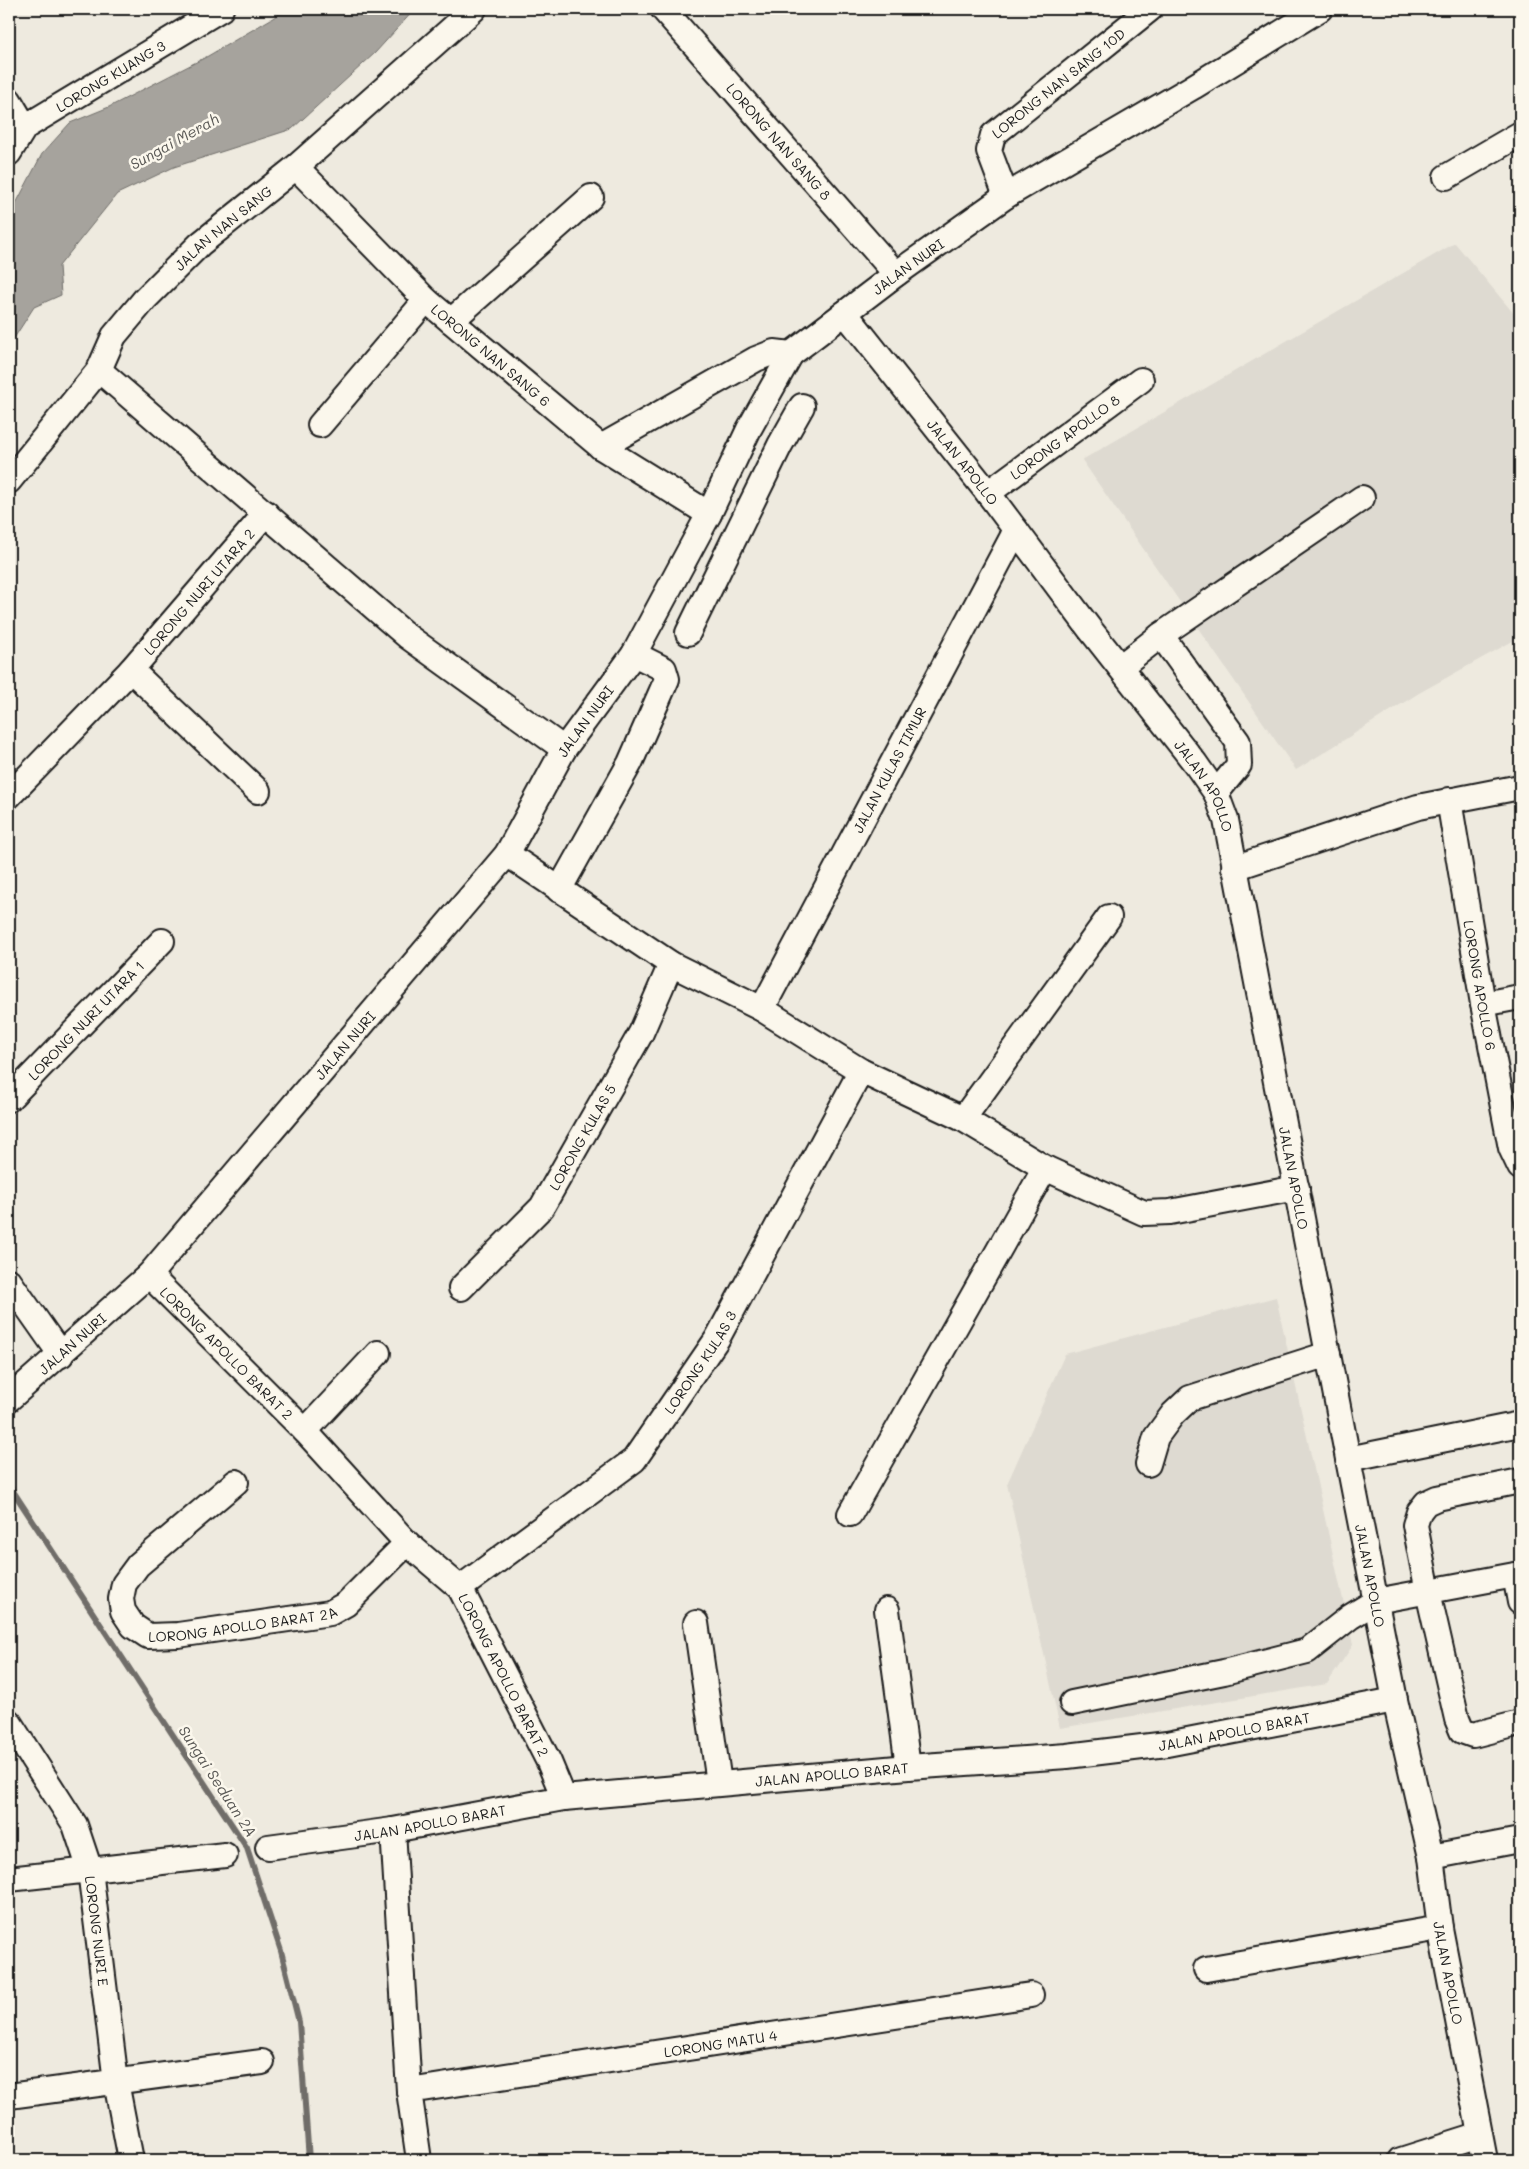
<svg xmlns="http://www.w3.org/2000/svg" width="1529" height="2169" font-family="Mali,sans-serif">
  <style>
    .built { fill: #dedad1 }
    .water { fill: #a6a39d; stroke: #6f6d69 }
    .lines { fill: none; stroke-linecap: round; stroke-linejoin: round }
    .stream { stroke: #6f6d69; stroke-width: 6 }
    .minor-casing { stroke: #1c1c1c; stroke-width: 28 }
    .minor { stroke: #fbf7ec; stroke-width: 24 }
    .labels { text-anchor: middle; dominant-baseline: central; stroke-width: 5; stroke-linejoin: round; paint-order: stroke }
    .street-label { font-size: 14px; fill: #1c1c1c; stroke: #fbf7ec }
    .water-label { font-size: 15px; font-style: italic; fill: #5a5956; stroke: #fbf7ec }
  </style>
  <rect width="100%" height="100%" fill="#eeeadf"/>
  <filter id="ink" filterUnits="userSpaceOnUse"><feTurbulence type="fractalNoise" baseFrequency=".02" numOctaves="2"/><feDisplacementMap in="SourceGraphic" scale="10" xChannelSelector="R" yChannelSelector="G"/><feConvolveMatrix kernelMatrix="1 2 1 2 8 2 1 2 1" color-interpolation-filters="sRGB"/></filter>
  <g filter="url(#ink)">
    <path class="built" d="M1455,243L1520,321V637L1419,693L1296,770L1082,460Z
      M1276,1297L1353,1645L1327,1684L1060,1728L1007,1484L1065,1354Z"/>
    <path class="water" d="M288,9H415L375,53L292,129L174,167L117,194L59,266L61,295L34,307L9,346V217L42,154L70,123L109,107L208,56Z"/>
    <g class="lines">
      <path class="stream" d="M9,1485L247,1848L281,1951L299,2022L309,2160"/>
      <g class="minor-casing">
        <g id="minor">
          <path id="s1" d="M663,9L896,274"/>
          <path d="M9,100L25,127"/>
          <path id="s2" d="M9,153L25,127L221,9"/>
          <path id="s3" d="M296,167L426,300L601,447L709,514"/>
          <path d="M1446,177L1520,134"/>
          <path id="s4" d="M1006,196L989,151L993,135L1150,9"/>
          <path id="s5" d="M845,313L988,493L1089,628L1195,763L1216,793L1226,820L1348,1459L1395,1700L1431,1857L1440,1928L1485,2160"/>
          <path d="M451,321L591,197"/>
          <path d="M99,370L407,636L564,749"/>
          <path d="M320,425L426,300"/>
          <path d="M601,447L756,359L774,352L791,354"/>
          <path id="s6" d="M9,481L99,370L114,336L145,299L200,244L296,167L474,9"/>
          <path id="s7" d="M988,493L1141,380"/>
          <path d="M688,633L780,445L802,406"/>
          <path d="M1161,635L1238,742L1239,765L1216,793"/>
          <path d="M1120,667L1161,635L1362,498"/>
          <path d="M131,670L258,791"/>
          <path id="s8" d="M9,796L131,670L266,513"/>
          <path id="s9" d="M1449,800L1483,1004L1511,1148L1520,1167"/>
          <path d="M507,854L671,964L762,1009L861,1071L963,1119L1045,1168L1144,1213L1170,1212L1297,1188"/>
          <path d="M1234,868L1418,807L1520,787"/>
          <path d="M559,890L630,763L667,679L664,669L634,654"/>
          <path d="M1483,1004L1520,997"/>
          <path id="s10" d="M762,1009L1016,530"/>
          <path id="s11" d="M9,1099L162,941"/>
          <path d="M963,1119L1109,917"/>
          <path id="s12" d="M149,1275L305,1431L407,1543L460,1588L549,1762L564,1798"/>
          <path d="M9,1281L61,1355"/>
          <path id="s13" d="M461,1288L542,1207L641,1033L671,964"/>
          <path id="s14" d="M9,1399L149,1275L507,854L564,749L634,654L709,514L749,429L791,354L896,274L1006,196L1193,87L1320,9"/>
          <path d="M305,1431L378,1353"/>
          <path d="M1348,1459L1520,1424"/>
          <path d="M1148,1464L1156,1437L1173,1414L1190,1398L1328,1354"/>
          <path d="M1520,1481L1437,1498L1426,1503L1419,1512L1415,1525L1428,1592L1457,1719L1462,1731L1473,1735L1520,1723"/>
          <path id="s15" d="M236,1482L138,1565L124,1584L121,1599L123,1611L133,1626L148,1636L178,1635L330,1613L346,1604L407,1543"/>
          <path d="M850,1514L1045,1168"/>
          <path d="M1515,1575L1520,1602"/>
          <path id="s16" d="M460,1588L634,1460L717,1339L861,1071"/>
          <path d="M887,1610L908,1767"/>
          <path d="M696,1623L719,1783"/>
          <path d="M1072,1703L1224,1672L1307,1651L1350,1617L1376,1601L1520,1574"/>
          <path id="s17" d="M9,1722L75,1825L90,1870L116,2082L131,2160"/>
          <path d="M393,1830L409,2091L419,2160"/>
          <path id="s18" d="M268,1847L393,1830L564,1798L908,1767L1067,1756L1167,1744L1395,1700"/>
          <path d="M1431,1857L1520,1840"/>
          <path d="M9,1879L225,1855"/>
          <path d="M1206,1969L1440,1928"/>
          <path id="s19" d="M409,2091L1031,1995"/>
          <path d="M9,2096L262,2062"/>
          <path d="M1401,2160L1480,2135"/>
        </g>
      </g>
      <use href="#minor" class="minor"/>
    </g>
  </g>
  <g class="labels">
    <g class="street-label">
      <text stroke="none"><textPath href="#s2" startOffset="130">LORONG KUANG 3</textPath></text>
      <text stroke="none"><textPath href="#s4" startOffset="148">LORONG NAN SANG 10D</textPath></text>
      <text stroke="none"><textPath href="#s1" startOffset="176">LORONG NAN SANG 8</textPath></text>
      <text stroke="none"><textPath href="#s6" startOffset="334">JALAN NAN SANG</textPath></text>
      <text stroke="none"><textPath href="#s14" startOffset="1462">JALAN NURI</textPath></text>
      <text stroke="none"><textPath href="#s3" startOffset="271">LORONG NAN SANG 6</textPath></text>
      <text stroke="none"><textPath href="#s7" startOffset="95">LORONG APOLLO 8</textPath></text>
      <text stroke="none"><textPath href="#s5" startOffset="190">JALAN APOLLO</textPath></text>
      <text stroke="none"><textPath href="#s8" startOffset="279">LORONG NURI UTARA 2</textPath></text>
      <text stroke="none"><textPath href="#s14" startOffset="894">JALAN NURI</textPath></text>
      <text stroke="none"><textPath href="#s10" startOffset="271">JALAN KULAS TIMUR</textPath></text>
      <text stroke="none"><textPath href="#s5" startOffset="595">JALAN APOLLO</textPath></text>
      <text stroke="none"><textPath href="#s9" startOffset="188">LORONG APOLLO 6</textPath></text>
      <text stroke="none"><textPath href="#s11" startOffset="110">LORONG NURI UTARA 1</textPath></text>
      <text stroke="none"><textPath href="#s14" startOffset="489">JALAN NURI</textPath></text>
      <text stroke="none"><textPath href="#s13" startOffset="195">LORONG KULAS 5</textPath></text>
      <text stroke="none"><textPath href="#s5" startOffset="1000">JALAN APOLLO</textPath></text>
      <text stroke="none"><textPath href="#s14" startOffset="84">JALAN NURI</textPath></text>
      <text stroke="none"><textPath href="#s12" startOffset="110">LORONG APOLLO BARAT 2</textPath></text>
      <text stroke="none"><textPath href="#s16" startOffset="334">LORONG KULAS 3</textPath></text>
      <text stroke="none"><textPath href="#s5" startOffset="1405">JALAN APOLLO</textPath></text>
      <text stroke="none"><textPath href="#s15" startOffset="311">LORONG APOLLO BARAT 2A</textPath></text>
      <text stroke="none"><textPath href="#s12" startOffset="539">LORONG APOLLO BARAT 2</textPath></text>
      <text stroke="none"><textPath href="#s18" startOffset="974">JALAN APOLLO BARAT</textPath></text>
      <text stroke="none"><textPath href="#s18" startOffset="569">JALAN APOLLO BARAT</textPath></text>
      <text stroke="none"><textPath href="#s18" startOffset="164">JALAN APOLLO BARAT</textPath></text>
      <text stroke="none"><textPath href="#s17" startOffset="231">LORONG NURI E</textPath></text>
      <text stroke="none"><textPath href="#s5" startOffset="1810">JALAN APOLLO</textPath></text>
      <text stroke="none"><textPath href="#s19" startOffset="315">LORONG MATU 4</textPath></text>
    </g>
    <g class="water-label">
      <text transform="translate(174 141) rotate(-29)">Sungai Merah</text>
      <text transform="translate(218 1781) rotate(57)">Sungai Seduan 2A</text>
    </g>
  </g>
  <rect width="1529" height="2169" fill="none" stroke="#fbf7ec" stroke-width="30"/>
  <rect x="15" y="15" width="1499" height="2139" fill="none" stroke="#1c1c1c" stroke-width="2" filter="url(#ink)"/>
</svg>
